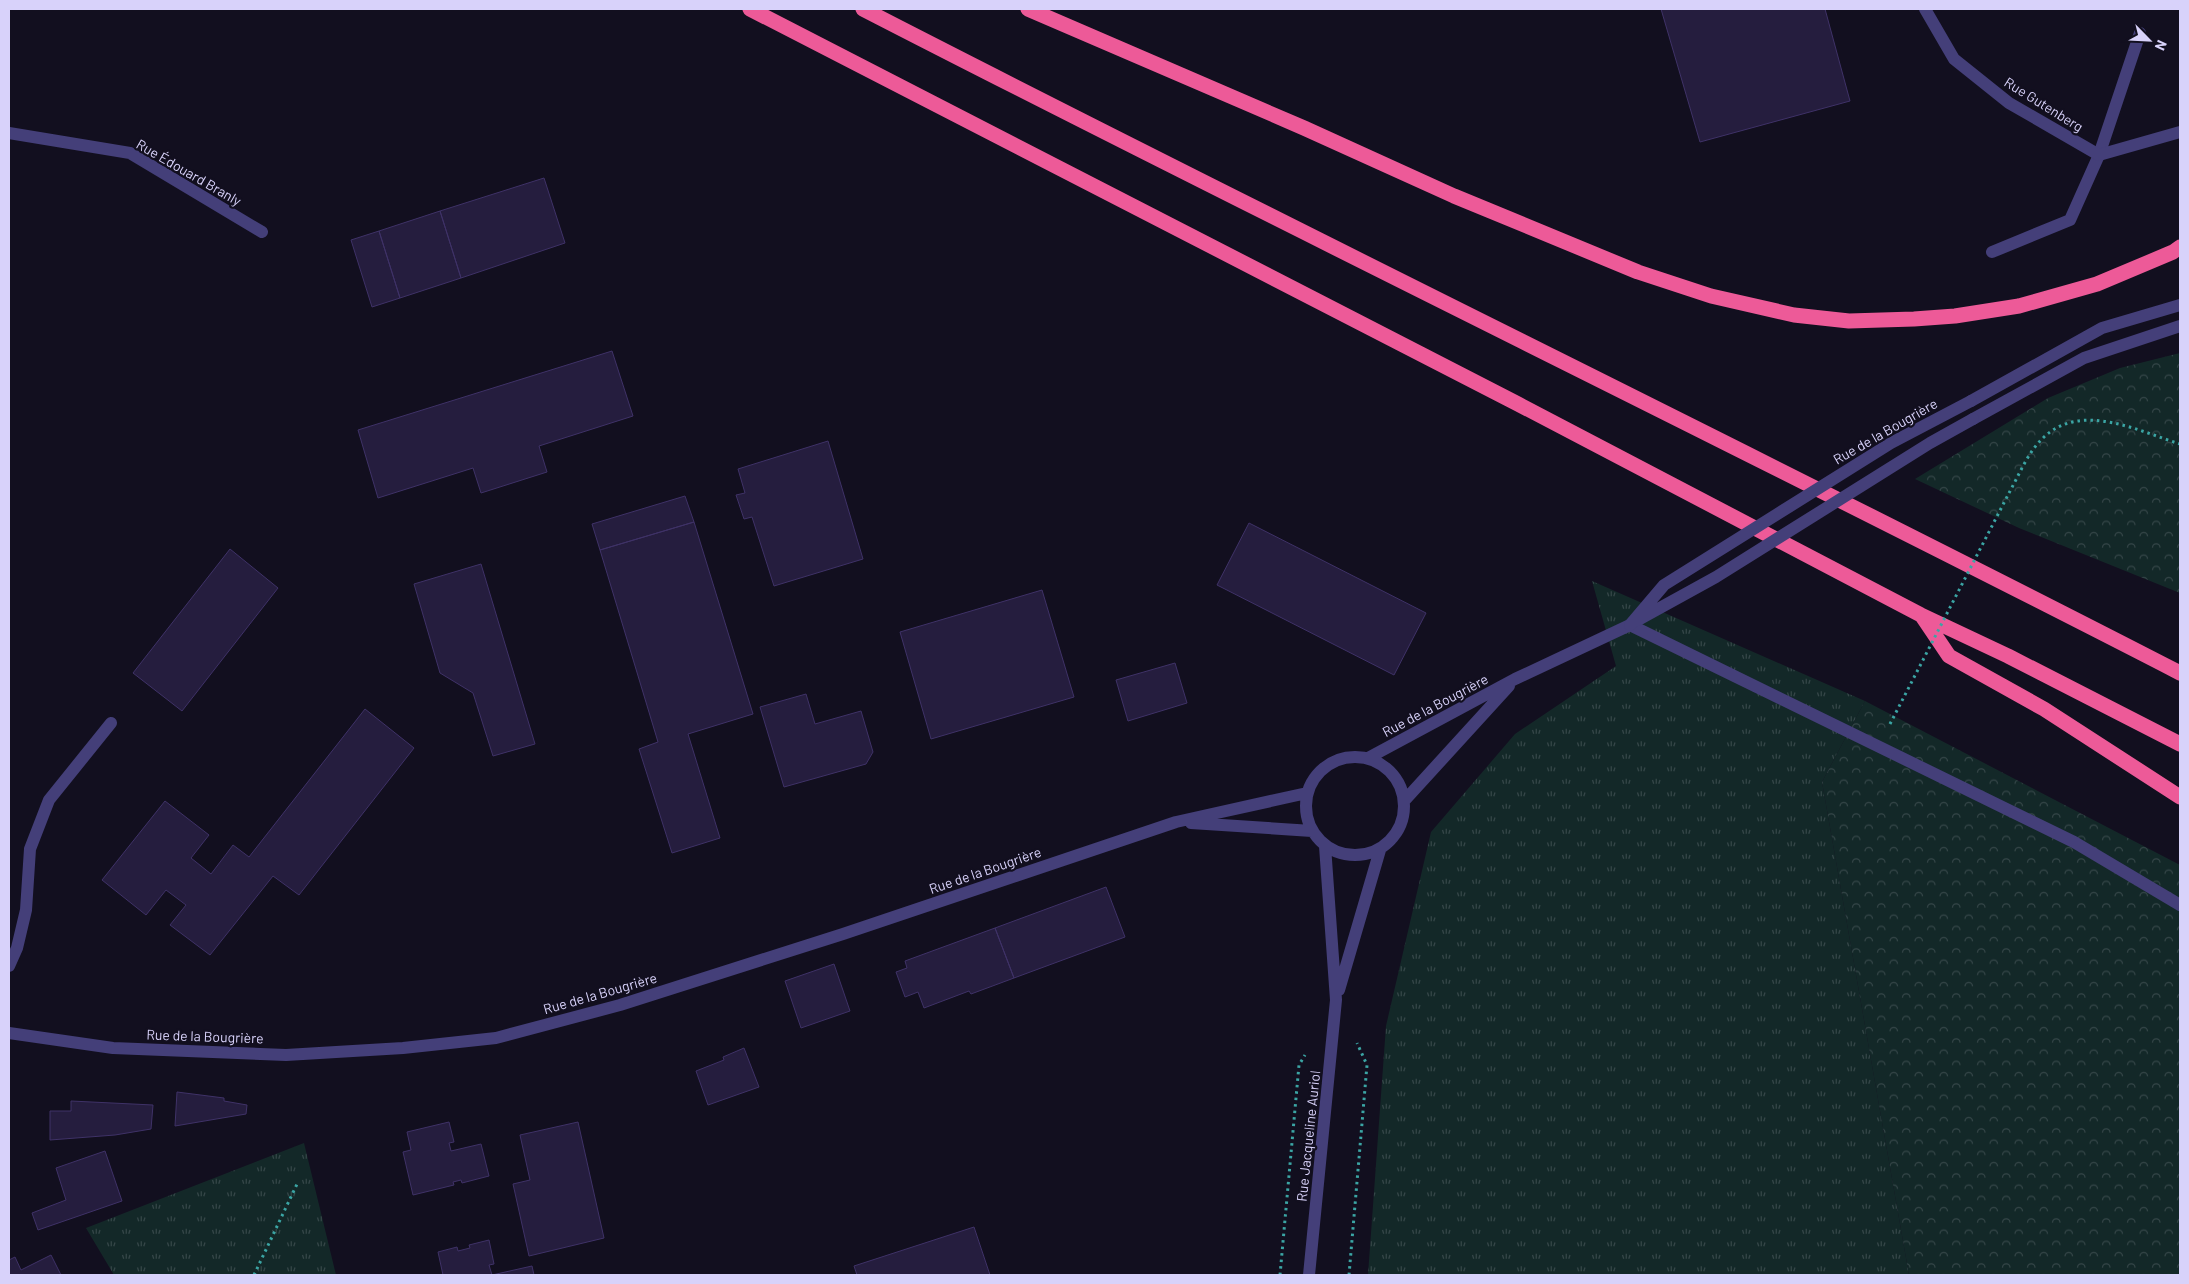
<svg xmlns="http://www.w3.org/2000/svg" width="2189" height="1284" font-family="Barlow,sans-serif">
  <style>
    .grass { fill: url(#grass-tufts) }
    .forest { fill: url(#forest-crowns) }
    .building { fill: #251d3e; stroke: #3f3267 }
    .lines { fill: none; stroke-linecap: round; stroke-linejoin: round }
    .path { stroke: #3ba5a4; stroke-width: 3; stroke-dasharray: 2.5 4; stroke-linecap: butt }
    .service { stroke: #443f79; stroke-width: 12 }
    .minor { stroke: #443f79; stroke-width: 12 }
    .motorway { stroke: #ed5a98; stroke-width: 15 }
    .path-bridge { stroke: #3ba5a4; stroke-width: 3; stroke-dasharray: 2.5 4; stroke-linecap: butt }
    .minor-bridge { stroke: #443f79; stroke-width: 12 }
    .labels { text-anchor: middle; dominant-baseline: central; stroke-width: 4.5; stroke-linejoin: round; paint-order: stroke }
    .street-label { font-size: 14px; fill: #d8d2fa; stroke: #120f1f }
  </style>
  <defs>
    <pattern id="grass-tufts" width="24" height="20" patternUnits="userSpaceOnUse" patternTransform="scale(1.25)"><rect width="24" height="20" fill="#132828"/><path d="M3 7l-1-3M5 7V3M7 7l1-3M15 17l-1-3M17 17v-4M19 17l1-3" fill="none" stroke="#354648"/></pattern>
    <pattern id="forest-crowns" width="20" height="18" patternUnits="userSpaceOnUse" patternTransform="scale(1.25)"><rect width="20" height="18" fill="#132828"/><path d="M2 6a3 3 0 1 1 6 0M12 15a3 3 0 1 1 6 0" fill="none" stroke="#354648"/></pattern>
  </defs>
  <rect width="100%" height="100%" fill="#120f1f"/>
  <path class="grass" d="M1592,581L1865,701L1822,782L1909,1275H1368L1386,1026L1431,832L1515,734L1616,666Z
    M304,1143L336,1275H114L86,1228Z"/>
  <path class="forest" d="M2180,353V593L2019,528L1915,479L2048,398L2120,368Z
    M1865,701L2180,865V1275H1909L1822,782Z"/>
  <path class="building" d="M1661,9H1825L1850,101L1700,142Z
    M544,178L565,243L461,278L440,211Z
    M440,211L461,278L400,298L379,231Z
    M379,231L400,298L372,307L351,240Z
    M612,351L633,416L539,446L547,472L481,493L473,468L378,498L358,430Z
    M828,441L863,559L774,586L752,517L744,519L736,495L745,493L738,469Z
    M685,496L694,522L600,550L592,524Z
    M694,522L753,714L688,734L720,838L672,853L639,749L658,742L600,550Z
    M1249,523L1426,613L1394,675L1217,585Z
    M230,549L278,588L182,711L133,673Z
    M481,564L535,744L493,756L473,693L440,673L414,584Z
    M1042,590L1074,697L931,739L900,632Z
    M1175,663L1187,703L1128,721L1116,680Z
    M806,694L815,724L861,711L873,752L866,764L784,787L760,707Z
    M365,709L414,748L299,895L273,876L210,955L170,925L186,905L166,890L146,915L102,880L165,801L209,835L191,858L211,874L233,845L249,857Z
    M1106,887L1125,937L1014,978L995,928Z
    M995,928L1014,978L971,994L969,991L924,1008L918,992L905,997L896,972L907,968L905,961Z
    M834,964L850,1011L801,1028L785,981Z
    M744,1048L759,1087L708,1105L696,1071L724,1060L723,1057Z
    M177,1092L224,1098V1101L247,1105L246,1114L175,1126Z
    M71,1101L153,1105L151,1129L115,1135L50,1140V1111H71Z
    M449,1122L454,1142L449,1143L451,1151L481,1144L489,1176L462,1183L461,1180L453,1182L454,1185L413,1195L403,1152L411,1150L407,1132Z
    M578,1122L604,1238L529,1256L513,1184L530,1180L520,1135Z
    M105,1151L122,1201L38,1230L32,1213L66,1200L56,1168Z
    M974,1227L990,1275H857L854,1266Z
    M489,1240L494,1264L489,1265L492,1275L532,1266L534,1275H443L438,1252L457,1247L458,1251L470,1248L469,1245Z
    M51,1255L61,1275H9V1260L15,1257L21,1270Z"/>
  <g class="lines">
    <path class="path" d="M2009,493C2019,475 2028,452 2043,438C2081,401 2138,431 2180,444
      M254,1275L298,1182
      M1280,1275L1299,1065L1305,1055
      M1349,1275L1367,1065L1357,1043"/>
    <path class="service" d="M1992,252L2070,220L2099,155L2140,33
      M9,966L17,948L26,910L30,849L49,800L111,723"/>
    <path class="minor" d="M1925,9L1954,59L2009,103L2099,155L2180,132
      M9,133L130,153L262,232
      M1971,401L2102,328L2180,305
      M1973,419L2084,358L2180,326
      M1306 806a49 49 0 1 1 98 0a49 49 0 1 1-98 0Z
      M1368,758L1515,679L1630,625L2074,842L2180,905
      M1405,800L1509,686
      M1191,823L1312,831
      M1339,990L1380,850
      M9,1033L113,1048L286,1055L403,1048L496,1038L620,1005L843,934L1176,822L1307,793
      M1309,1275L1336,1000L1325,846"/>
    <path class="motorway" d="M750,9L1518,404L1921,615L2008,656L2180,744
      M863,9C1300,234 1743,448 2180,673
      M1028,9L1304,128L1454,196L1638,272L1711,296L1794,315L1849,321L1914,319L1955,316L2019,306L2097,284L2173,252L2180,247
      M1922,616L1949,656L2044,709L2180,797"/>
    <path class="path-bridge" d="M1890,724L2009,493"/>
    <path class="minor-bridge" d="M1638,620L1716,577L1930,443L1973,419
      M1630,625L1664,585L1891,443L1971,401"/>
  </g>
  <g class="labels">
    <g class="street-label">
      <text transform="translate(2044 104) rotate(32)">Rue Gutenberg</text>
      <text transform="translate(189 172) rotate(30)">Rue Édouard Branly</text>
      <text transform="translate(1885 431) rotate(-30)">Rue de la Bougrière</text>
      <text transform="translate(1435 705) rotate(-28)">Rue de la Bougrière</text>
      <text transform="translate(985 870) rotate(-19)">Rue de la Bougrière</text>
      <text transform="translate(600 993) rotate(-16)">Rue de la Bougrière</text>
      <text transform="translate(205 1036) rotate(2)">Rue de la Bougrière</text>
      <text transform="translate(1308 1136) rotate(-84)">Rue Jacqueline Auriol</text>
    </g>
  </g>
  <rect width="2189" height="1284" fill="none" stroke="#d8d2fa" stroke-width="20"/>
  <g transform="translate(2149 40) rotate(114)" stroke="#120f1f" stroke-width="4" paint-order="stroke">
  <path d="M0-4L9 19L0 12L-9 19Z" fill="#d8d2fa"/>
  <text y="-8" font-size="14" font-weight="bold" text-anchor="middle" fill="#d8d2fa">N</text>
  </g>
</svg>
